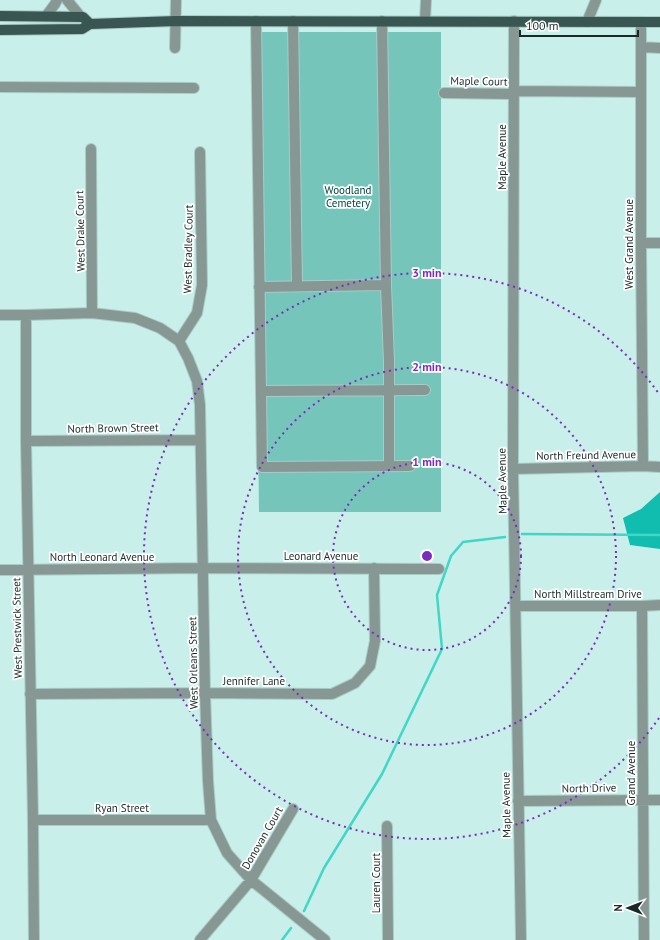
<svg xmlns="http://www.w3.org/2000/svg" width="660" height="940" font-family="'PT Sans',sans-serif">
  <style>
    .green { fill: #75c5bb }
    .forest { fill: #11bdaf }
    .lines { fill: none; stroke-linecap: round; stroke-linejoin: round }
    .stream { stroke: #41d6c7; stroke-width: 2.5 }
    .minor-casing { stroke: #a9cbc6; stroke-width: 12 }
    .major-casing { stroke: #a9cbc6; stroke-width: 12 }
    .minor { stroke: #879794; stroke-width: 10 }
    .major { stroke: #395652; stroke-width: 10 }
    .ring { fill: none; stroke: #7b2cbf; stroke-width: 2; stroke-dasharray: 2 4 }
    .labels { text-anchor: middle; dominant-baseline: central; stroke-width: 3.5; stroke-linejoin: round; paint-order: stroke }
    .street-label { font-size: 11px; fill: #1a2927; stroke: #fff }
    .park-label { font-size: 11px; fill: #00433e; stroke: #fff }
    .centre { fill: #7b2cbf; stroke: #fff; stroke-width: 2 }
    .ring-label { font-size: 12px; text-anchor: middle; font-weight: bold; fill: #7b2cbf; stroke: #fff; stroke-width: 3.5; stroke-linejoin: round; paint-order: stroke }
  </style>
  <rect width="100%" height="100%" fill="#c8efe9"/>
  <path class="green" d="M254,32H441V512H259L254,94Z"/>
  <path class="forest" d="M660,492V549L630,545L623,518L641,509Z"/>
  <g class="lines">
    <path class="stream" d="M522,534L660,535
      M304,911L324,868L382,774L442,649L437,595L451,556L463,542L505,537
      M282,940L291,928"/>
    <g class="minor-casing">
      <path id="minor" d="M67,0L81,17
        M46,16L55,4L57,0
        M256,21L262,467L410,466
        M293,21L297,286
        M382,21L386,285L389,362V466
        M425,21L426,0
        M514,21L513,469L521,940
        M587,22L596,0
        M641,22V243L643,466
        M641,47L660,48
        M175,48L176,0
        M0,87L194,88
        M514,91L641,92
        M444,93L514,94
        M91,149L92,313
        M641,243H660
        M259,287L386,285
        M0,315H26L92,313L135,318L160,328L179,341L188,358L197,381L200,405L205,693L208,781L211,820L227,853L251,880L325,940
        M26,315V441L33,820L34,940
        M179,341L197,313L202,285L200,152
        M261,391L425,390
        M26,441L200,440
        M513,469L643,466L660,467
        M0,570L204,568L439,569
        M516,606H642L660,605
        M642,606L644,940
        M30,694L205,693L332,694L355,683L370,666L375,641L374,568
        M518,801L660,800
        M33,820H211
        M387,826L388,940
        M200,940L251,880L293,809"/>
    </g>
    <g class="major-casing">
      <path id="major" d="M0,16L83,17L90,24
        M0,30L82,29L90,24L176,21L660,22"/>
    </g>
    <use href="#minor" class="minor"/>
    <use href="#major" class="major"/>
  </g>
  <g class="ring">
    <circle cx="427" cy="556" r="94"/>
    <circle cx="427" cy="556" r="189"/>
    <path d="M659 718A283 283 0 1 1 659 394"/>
  </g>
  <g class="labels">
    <g class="street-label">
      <text transform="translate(479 81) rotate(1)">Maple Court</text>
      <text transform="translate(502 157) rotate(-90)">Maple Avenue</text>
      <text transform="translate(80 231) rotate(-91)">West Drake Court</text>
      <text transform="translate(629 244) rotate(-90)">West Grand Avenue</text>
      <text transform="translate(188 249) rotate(-89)">West Bradley Court</text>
      <text transform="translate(113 428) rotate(-1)">North Brown Street</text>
      <text transform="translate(586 455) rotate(-1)">North Freund Avenue</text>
      <text transform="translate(502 481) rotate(-91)">Maple Avenue</text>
      <text x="321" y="556">Leonard Avenue</text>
      <text x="102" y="557">North Leonard Avenue</text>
      <text x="588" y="594">North Millstream Drive</text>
      <text transform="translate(17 628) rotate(-91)">West Prestwick Street</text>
      <text transform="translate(193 663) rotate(-91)">West Orleans Street</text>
      <text x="254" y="681">Jennifer Lane</text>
      <text transform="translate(631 773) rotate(-90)">Grand Avenue</text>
      <text transform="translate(589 788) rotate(-1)">North Drive</text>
      <text transform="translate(506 805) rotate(-91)">Maple Avenue</text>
      <text x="122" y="808">Ryan Street</text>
      <text transform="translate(262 838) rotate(-60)">Donovan Court</text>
      <text transform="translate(376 883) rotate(-90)">Lauren Court</text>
    </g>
    <g class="park-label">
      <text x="348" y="190">Woodland<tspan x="348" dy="13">Cemetery</tspan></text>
    </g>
  </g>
  <circle cx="427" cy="556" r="6" class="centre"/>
  <g class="ring-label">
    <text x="427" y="277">3 min</text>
    <text x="427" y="371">2 min</text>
    <text x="427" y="466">1 min</text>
  </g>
  <g transform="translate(628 908) rotate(270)" stroke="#ffffff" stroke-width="3" paint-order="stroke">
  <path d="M0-3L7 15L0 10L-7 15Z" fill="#1a2927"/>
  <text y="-6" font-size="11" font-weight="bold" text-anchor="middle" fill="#1a2927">N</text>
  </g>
  <path d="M520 30v6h118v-6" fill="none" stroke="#1a2927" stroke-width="2"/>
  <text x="526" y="30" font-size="12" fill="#1a2927" stroke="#ffffff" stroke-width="3" paint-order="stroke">100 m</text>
</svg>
